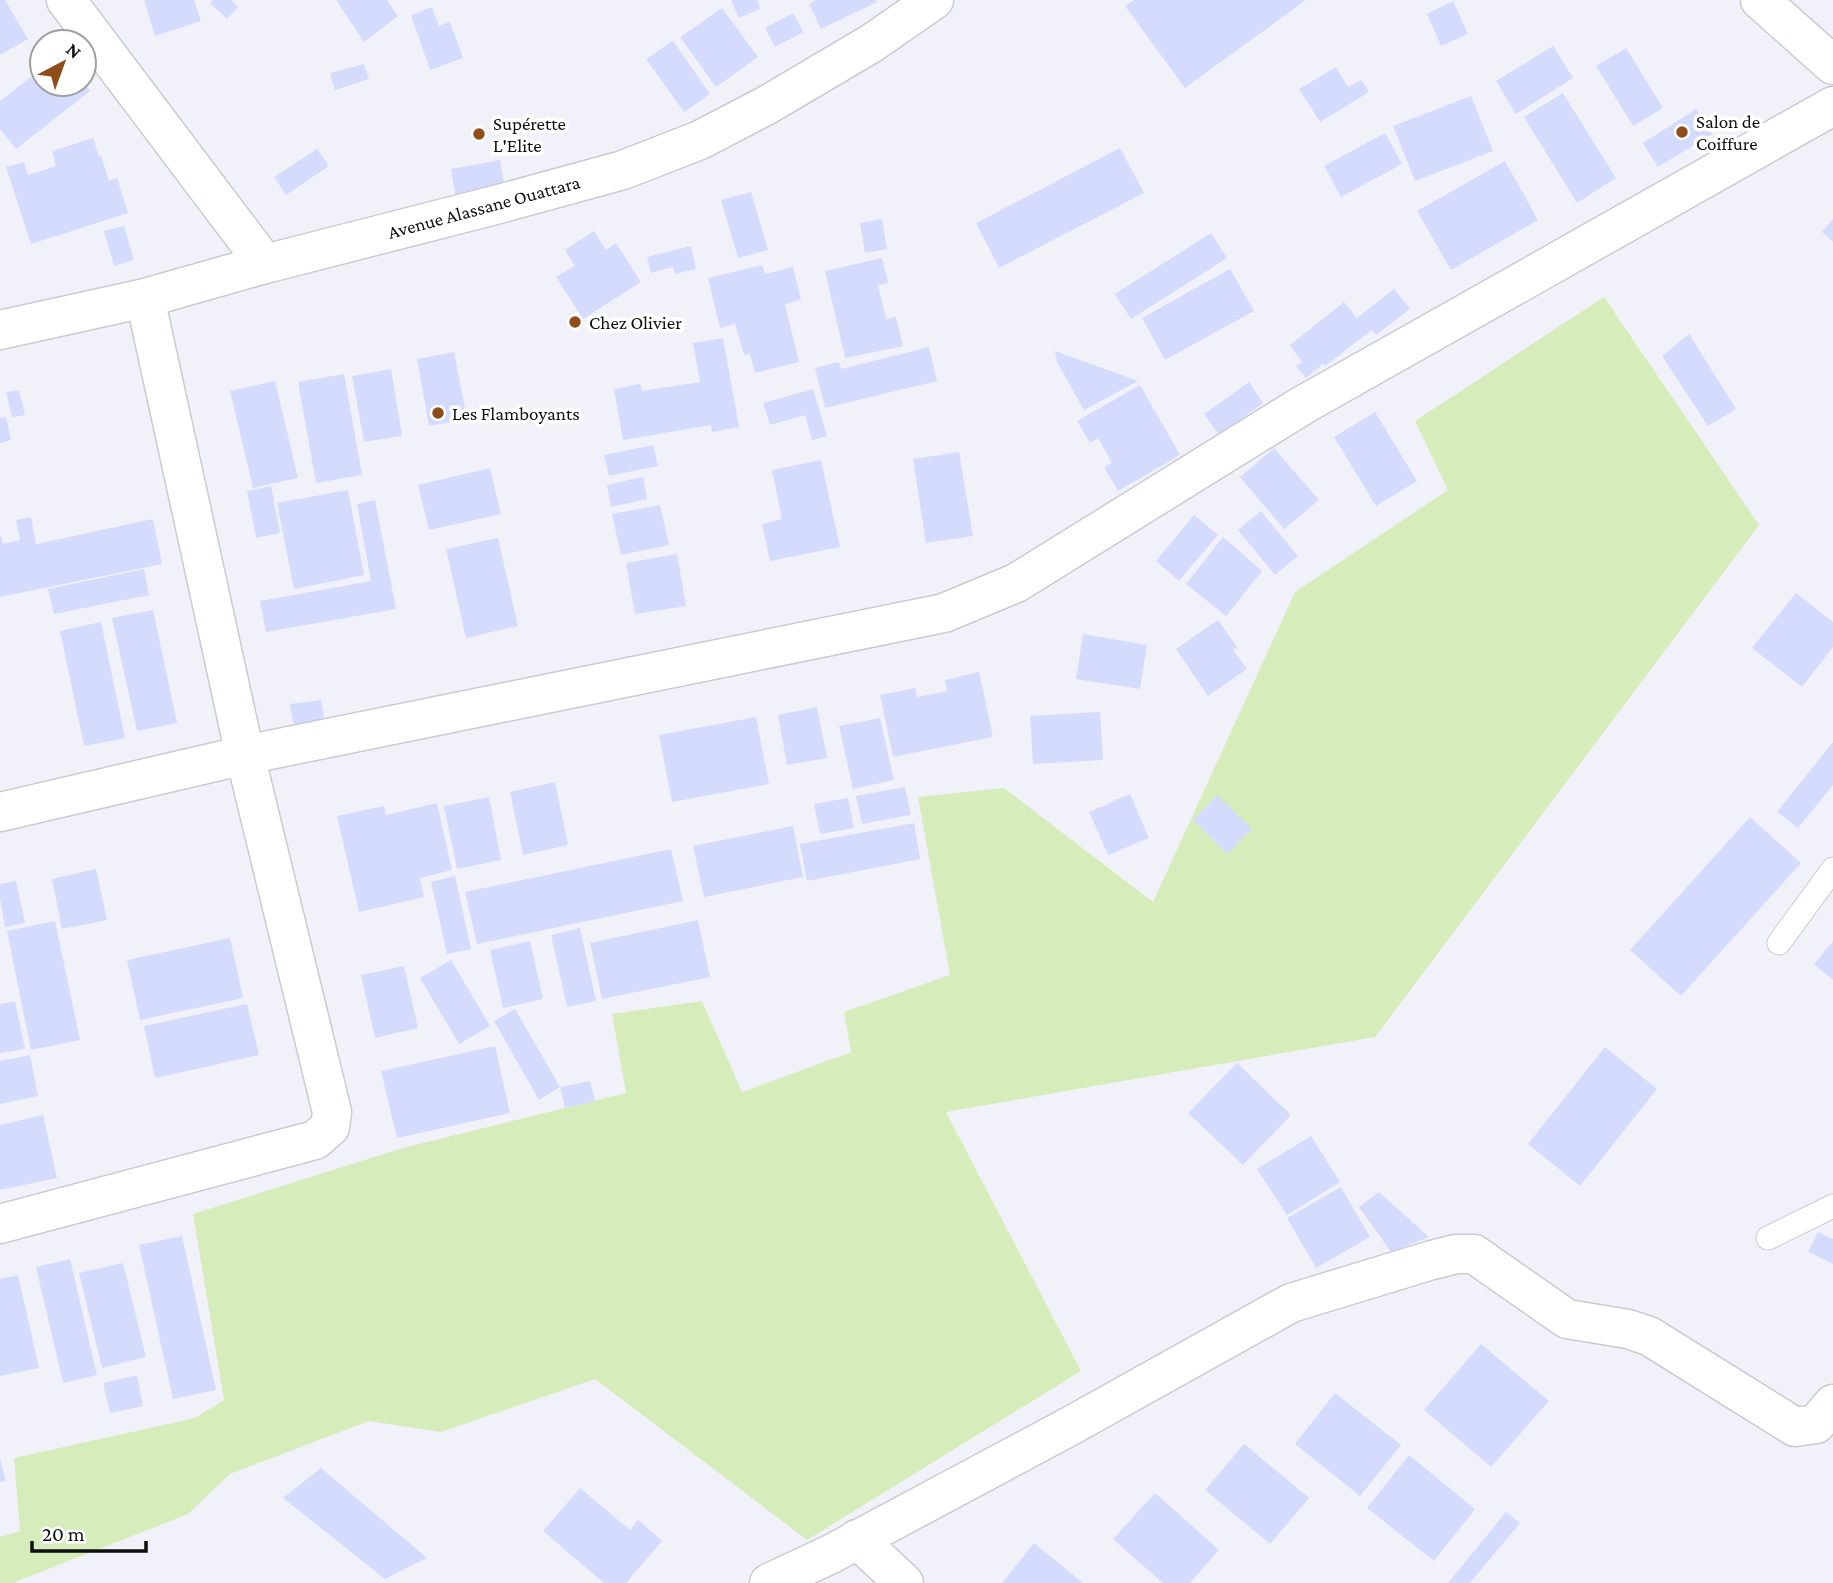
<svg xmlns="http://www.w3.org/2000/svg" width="1833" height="1583" font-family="'Crimson Pro',serif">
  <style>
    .green { fill: #d6ecbb }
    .building { fill: #d4dbfc }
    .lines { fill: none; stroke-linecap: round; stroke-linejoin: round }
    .lane-casing { stroke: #c9cbd2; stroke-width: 25 }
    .street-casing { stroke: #c9cbd2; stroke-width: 41 }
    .secondary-casing { stroke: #c9cbd2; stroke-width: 41 }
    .lane { stroke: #fff; stroke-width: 23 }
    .street { stroke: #fff; stroke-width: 38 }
    .secondary { stroke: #fff; stroke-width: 38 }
    .poi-dot { fill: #8f4e19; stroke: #fff; stroke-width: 2.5 }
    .labels { text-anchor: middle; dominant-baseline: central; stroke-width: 7; stroke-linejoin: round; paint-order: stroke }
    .poi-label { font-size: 19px; fill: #0e0f11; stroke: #fff; text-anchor: start }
    .street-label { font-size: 19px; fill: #0e0f11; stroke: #fff }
  </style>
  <rect width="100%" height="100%" fill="#f1f2f9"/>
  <path class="green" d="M1604,297L1759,525L1375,1037L946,1112L1081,1371L807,1540L595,1379L441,1432L369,1421L230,1474L188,1514L13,1583H0V1537L20,1531L14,1458L195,1418L224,1400L193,1214L403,1148L626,1093L612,1014L702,1001L742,1092L851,1052L844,1012L950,975L918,797L1004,788L1153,902L1295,592L1448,490L1415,421Z"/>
  <path class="building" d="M0,0H5L28,39L0,55Z
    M144,0H194L201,21L155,36Z
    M213,0H231L238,7L227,19L210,3Z
    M336,0H387L398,16L364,42Z
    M731,0H757L760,9L739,18Z
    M816,0H876L877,2L821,29L809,4Z
    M1134,0H1306L1185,88L1125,6Z
    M1453,1L1468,34L1441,46L1427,14Z
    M432,7L439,26L450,22L463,58L430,70L411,15Z
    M722,8L758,57L716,87L680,37Z
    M793,13L803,32L775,47L765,28Z
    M673,41L710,94L684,112L646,59Z
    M1553,46L1573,78L1516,114L1496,81Z
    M1626,48L1663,108L1633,126L1596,66Z
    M364,64L369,79L335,90L330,73Z
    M1336,67L1348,87L1361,80L1369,92L1320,122L1299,89Z
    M42,68V84H85L90,91L16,149L0,129V101Z
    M1563,93L1616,178L1577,203L1524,117Z
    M1471,96L1493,151L1415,181L1393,126Z
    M1696,109L1712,134L1658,167L1643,143Z
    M1385,133L1402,164L1341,197L1324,166Z
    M93,138L99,157L101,156L109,181L117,178L128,213L31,244L6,167L24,162L28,175L56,166L52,151Z
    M1120,148L1144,193L999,268L976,223Z
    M317,149L329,166L286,195L274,177Z
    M500,160L506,196L457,205L451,169Z
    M1505,161L1538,220L1451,270L1417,211Z
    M751,192L768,250L738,258L721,200Z
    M882,219L887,249L865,253L860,223Z
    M1833,219V242L1822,232Z
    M124,226L134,260L114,266L104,231Z
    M594,231L606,250L616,243L641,282L583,319L556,277L575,266L565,250Z
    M1211,233L1227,258L1131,319L1115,294Z
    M691,246L696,269L675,274L673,267L651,273L647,257Z
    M882,258L888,283L878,285L886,319L896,317L903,346L845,358L825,271Z
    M762,265L765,274L793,267L801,300L785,304L799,362L755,373L750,354L744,355L735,324L720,328L708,278Z
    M1230,269L1254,311L1165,360L1142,318Z
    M1394,289L1410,309L1376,335L1372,330L1325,366L1323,364L1306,378L1296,366L1302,362L1290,345L1344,302L1357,318Z
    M1689,334L1736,409L1708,426L1662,356Z
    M723,338L739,427L712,432L711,425L623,440L614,389L640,384L642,391L700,382L693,343Z
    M929,347L937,381L825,408L815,368L839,362L841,369Z
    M1055,351L1138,381L1084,410L1057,362Z
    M454,352L467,419L429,426L417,359Z
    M391,369L402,436L364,442L352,376Z
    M344,374L362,475L316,483L298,382Z
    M275,381L298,478L253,488L230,391Z
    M1249,382L1263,403L1219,435L1204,414Z
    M1140,385L1180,455L1118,491L1104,467L1112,463L1098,438L1090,443L1077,421Z
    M813,389L827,436L812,440L805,415L770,425L763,403Z
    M19,390L25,415L12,417L6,392Z
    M1375,412L1417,481L1376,506L1334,437Z
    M6,417L11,440L0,443V418Z
    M653,445L658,466L609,476L604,455Z
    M1274,448L1319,500L1284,529L1240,477Z
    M959,452L973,536L926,543L913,459Z
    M821,460L840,547L770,561L762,524L782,519L772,470Z
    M490,468L501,514L429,530L418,485Z
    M643,477L647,499L611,507L607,485Z
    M271,486L280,533L256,538L247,491Z
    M348,490L364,575L294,589L277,503Z
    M375,500L396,609L266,632L260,601L371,581L357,504Z
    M660,505L669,545L621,555L612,514Z
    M1261,511L1298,556L1275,575L1238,530Z
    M1194,515L1218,535L1179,581L1156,561Z
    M31,517L36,544L153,519L162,564L0,597V534L3,544L20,540L16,520Z
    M1223,537L1262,571L1226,616L1186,584Z
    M498,538L518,626L466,638L446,549Z
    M677,554L686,606L635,614L626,563Z
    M144,569L149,595L54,614L48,589Z
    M1796,593L1833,622V647L1802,687L1752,648Z
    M153,610L177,723L137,731L112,618Z
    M1218,620L1237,647L1233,650L1247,669L1208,696L1176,649Z
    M101,622L125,738L84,746L60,631Z
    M1083,634L1147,645L1140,689L1076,679Z
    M979,672L993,737L893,757L880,695L915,688L917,697L947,691L945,680Z
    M321,700L325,724L294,729L290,704Z
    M817,707L827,758L787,765L778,715Z
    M1100,712L1103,760L1033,764L1030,716Z
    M756,717L769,784L672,802L659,735Z
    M880,718L894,780L853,789L839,726Z
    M1833,742V785L1798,828L1777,812Z
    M555,782L568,845L523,855L510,792Z
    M905,787L911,815L862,824L856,796Z
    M1130,794L1149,838L1108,855L1089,812Z
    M1217,795L1252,829L1227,854L1193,820Z
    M489,797L501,860L457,869L444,806Z
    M848,798L854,828L820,834L814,804Z
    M437,803L452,870L420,878L424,897L359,912L337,816L384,806L386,815Z
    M1750,817L1801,863L1681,996L1630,950Z
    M914,823L920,859L807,881L800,844Z
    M793,826L803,877L704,897L693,846Z
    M671,849L683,901L477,944L465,892Z
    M96,869L107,920L62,929L52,879Z
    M455,876L471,949L447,954L431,882Z
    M16,881L25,923L5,927L0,899V884Z
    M698,920L710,977L602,999L590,943Z
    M55,921L80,1040L31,1050L7,931Z
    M580,928L596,1001L567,1007L551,935Z
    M230,938L243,998L140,1020L127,960Z
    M530,941L543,999L503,1008L490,950Z
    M1833,941V980L1814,964Z
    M451,960L490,1026L459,1044L420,978Z
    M404,966L418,1028L375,1038L361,975Z
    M15,1001L25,1049L0,1053V1004Z
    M247,1004L259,1055L155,1078L144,1026Z
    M515,1009L560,1087L590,1081L595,1101L565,1108L560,1087L539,1100L494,1021Z
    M495,1046L510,1113L397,1138L381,1071Z
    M1605,1047L1657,1089L1580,1186L1528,1144Z
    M30,1055L38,1096L0,1104V1061Z
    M1237,1063L1291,1115L1243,1165L1188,1113Z
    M43,1115L57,1178L0,1190V1125Z
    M1311,1136L1340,1182L1287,1215L1257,1169Z
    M1341,1187L1370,1237L1316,1268L1287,1218Z
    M1379,1192L1429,1237L1391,1252L1359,1207Z
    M1818,1232L1833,1239V1264L1808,1252Z
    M182,1236L216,1390L173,1399L139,1245Z
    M70,1259L97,1375L63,1383L36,1267Z
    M123,1263L146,1357L102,1368L79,1273Z
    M18,1275L39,1368L0,1376V1279Z
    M1481,1344L1549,1401L1491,1467L1424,1410Z
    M137,1375L143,1406L110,1413L103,1383Z
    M1335,1393L1401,1445L1360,1496L1295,1444Z
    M1244,1444L1309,1498L1270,1544L1205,1490Z
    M1409,1455L1475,1509L1434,1561L1367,1508Z
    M0,1459L6,1481L0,1482Z
    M321,1468L427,1558L385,1579L283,1498Z
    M580,1488L630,1530L638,1520L662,1541L626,1583H604L543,1531Z
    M1155,1493L1219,1550L1190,1583H1163L1113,1539Z
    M1506,1512L1520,1523L1470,1583H1448Z
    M1034,1543L1083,1583H1002Z"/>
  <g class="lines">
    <g class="lane-casing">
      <path id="lane" d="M1779,943L1833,869
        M1768,1238L1833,1206"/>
    </g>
    <g class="street-casing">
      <path id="street" d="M66,0L265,264
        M0,812L245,755L944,613L1016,583L1303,405L1833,106
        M0,1224L315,1140L330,1127L332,1112L245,755L145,298
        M857,1539L904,1583
        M769,1583L831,1554L1072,1425L1291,1303L1432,1260L1456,1254H1474L1567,1319L1628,1329L1649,1336L1795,1427L1816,1424L1833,1404"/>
    </g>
    <g class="secondary-casing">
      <path id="secondary" d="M1760,0L1833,65
        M0,330L145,298L265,264L503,203L623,170L700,140L767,105L872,43L934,0"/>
    </g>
    <use href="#lane" class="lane"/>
    <use href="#street" class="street"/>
    <use href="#secondary" class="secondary"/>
  </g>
  <g class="poi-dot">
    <circle cx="1682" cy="132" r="7"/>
    <circle cx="479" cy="134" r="7"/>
    <circle cx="575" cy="322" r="7"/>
    <circle cx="438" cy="413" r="7"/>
  </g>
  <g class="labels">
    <g class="poi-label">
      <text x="1696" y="121">Salon de<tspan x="1696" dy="22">Coiffure</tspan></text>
      <text x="493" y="123">Supérette<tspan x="493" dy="22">L'Elite</tspan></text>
      <text x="589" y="322">Chez Olivier</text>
      <text x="452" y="413">Les Flamboyants</text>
    </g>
    <g class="street-label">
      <text transform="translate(484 207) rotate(-15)">Avenue Alassane Ouattara</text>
    </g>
  </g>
  <g transform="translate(63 63) rotate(41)"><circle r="33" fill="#ffffff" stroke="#9f9fa0" stroke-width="2"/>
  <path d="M0-5L12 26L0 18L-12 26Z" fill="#8f4e19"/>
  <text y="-10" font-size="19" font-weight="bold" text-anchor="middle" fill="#0e0f11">N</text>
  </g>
  <path d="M32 1541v10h114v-10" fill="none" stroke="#0e0f11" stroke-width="3.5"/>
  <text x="42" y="1541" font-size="21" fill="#0e0f11" stroke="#ffffff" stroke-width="5" paint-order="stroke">20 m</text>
</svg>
